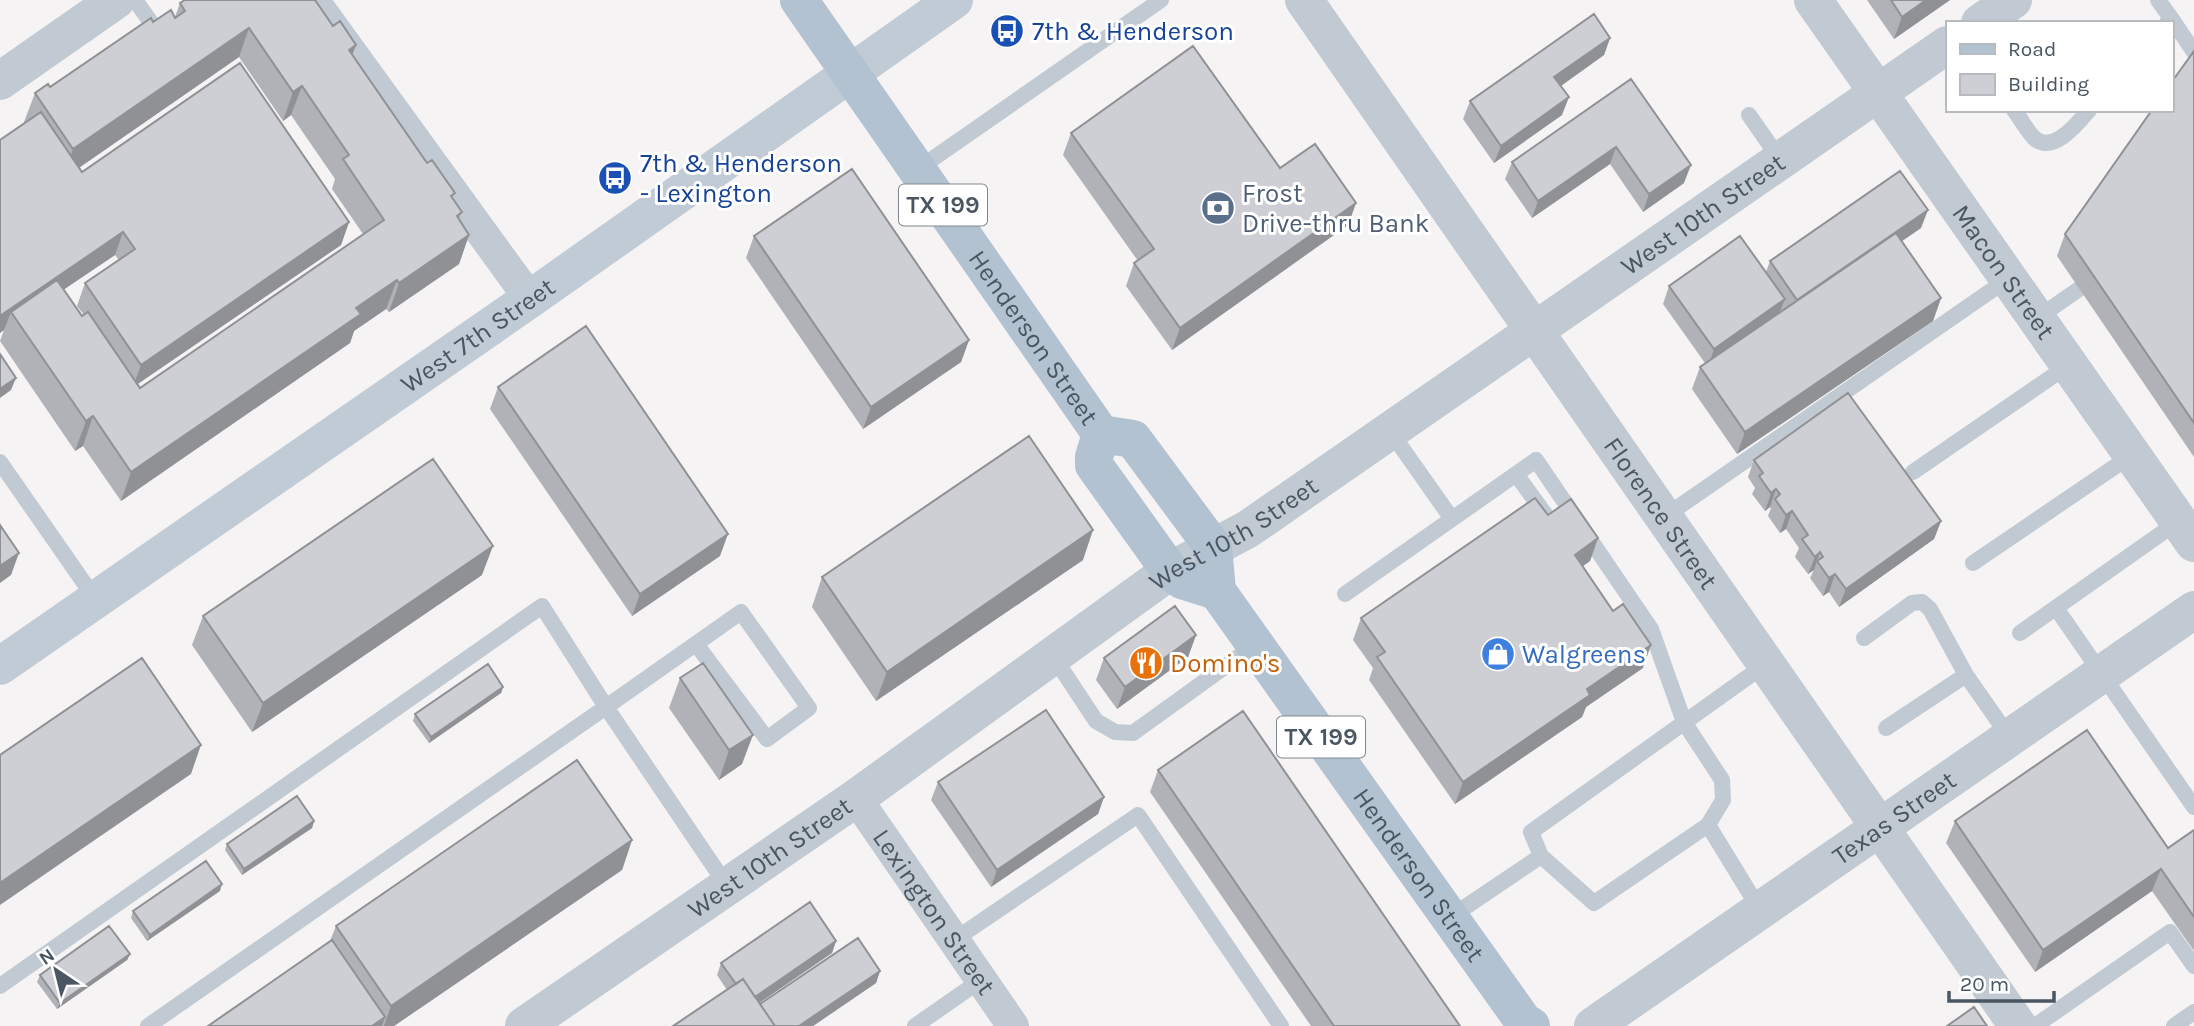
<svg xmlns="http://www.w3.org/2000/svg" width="2194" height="1026" font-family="Karla,sans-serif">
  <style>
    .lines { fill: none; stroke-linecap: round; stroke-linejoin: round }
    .service { stroke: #c1cad2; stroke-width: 16 }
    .minor { stroke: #c1cad2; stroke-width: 32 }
    .tertiary { stroke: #c1cad2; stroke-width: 38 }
    .secondary { stroke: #c1cbd6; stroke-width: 38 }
    .primary { stroke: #b3c2d1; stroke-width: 38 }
    .wall { fill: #b0b2b7; fill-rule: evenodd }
    .shaded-wall { fill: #909195 }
    .building { fill: #cdcfd5; stroke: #909195; stroke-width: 2 }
    .labels { text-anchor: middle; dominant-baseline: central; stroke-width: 6; stroke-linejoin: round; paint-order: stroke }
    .shield { fill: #fff; stroke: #808990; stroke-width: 2 }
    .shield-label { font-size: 24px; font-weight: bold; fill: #4a5661 }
    .transit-label { font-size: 26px; fill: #164399; stroke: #fff; text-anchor: start }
    .service-label { font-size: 26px; fill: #4e5e75; stroke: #fff; text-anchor: start }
    .street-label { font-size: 26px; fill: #4a5661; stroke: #fff }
    .shop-label { font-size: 26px; fill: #366cbe; stroke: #fff; text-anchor: start }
    .food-label { font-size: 26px; fill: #c56008; stroke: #fff; text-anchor: start }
  </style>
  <rect width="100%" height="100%" fill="#f5f3f3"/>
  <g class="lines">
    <path class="service" d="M135,0L160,35
      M2158,0L2171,18L2167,23
      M2171,18L2194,52
      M2014,110C2021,119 2027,131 2034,138C2053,155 2078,123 2089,110
      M1749,115L1781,161
      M918,169L1161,0
      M2036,319L2079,289
      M0,462L96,600
      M1913,472L2069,365
      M1516,474L1545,514
      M1664,517L2008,279
      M1452,519L1536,460L1651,629L1684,722L1722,780L1723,800L1708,825L1760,910
      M1973,563L2132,455
      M1345,594L1452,519L1390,431
      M2056,608L2194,807
      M2020,633L2179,521
      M1864,638L1912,603L1922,602L1930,609L1966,675L2010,738
      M1053,656L1096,721L1115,732L1133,733L1255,645
      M1886,728L1966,675
      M1541,856L1594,903L1708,825
      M1449,918L1541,856L1531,832L1766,664
      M954,940L1138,815L1281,1026
      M0,986L542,606L606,707L741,612L809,708L767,739L696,644
      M148,1026L606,707L727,886
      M915,1026L981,980
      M2035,1026L2170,932L2194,966
      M2174,1026L2194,1012"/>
    <g class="minor">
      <path d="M313,0L530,299"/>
      <path id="s1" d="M856,798L1013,1026"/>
    </g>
    <g class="tertiary">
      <path id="s2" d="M1304,0L2018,1026"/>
      <path id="s3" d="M1813,0L2194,543"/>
      <path d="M1980,23L2013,0"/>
      <path d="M0,81L116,0"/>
      <path id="s4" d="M524,1026L856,798L1170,571L1248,529L1947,45"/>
      <path id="s5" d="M1593,1026L2194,610"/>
    </g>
    <path class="secondary" id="s6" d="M0,666L530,299L954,0"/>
    <g class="primary">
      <path id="s7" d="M799,0L1101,434L1133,439L1213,547L1217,591L1524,1022L1531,1026"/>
      <path d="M1101,434L1094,457V465L1170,571L1182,580L1217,591"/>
    </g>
  </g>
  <path class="wall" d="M1867,0H1950L1894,39Z
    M180,3L352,54L462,212L459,220L469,235L459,264L389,312L386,309L354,331L350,343L121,501L83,446L75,451L0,341L4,330L0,333L24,122L35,93L50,87L175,17ZM239,57L283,121L291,115L335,179L332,189L363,234L140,388L138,384L341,245L349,222L82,172L78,168ZM115,255L119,260L85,283L77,306L84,315L82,316L63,290Z
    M1610,38L1604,55L1561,86L1562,115L1494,163L1463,119L1470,101Z
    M2194,51V457L2057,256L2065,234Z
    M1631,79L1684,183L1643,212L1610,164L1532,218L1505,179L1512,162Z
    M1071,133L1280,168L1356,203L1348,225L1172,350L1126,286L1134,263L1138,261L1063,155Z
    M1921,228L1902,241L1941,298L1933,321L1737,454L1692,389L1700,367L1705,363L1663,304L1669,286L1766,272L1770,261Z
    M754,236L969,340L961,362L863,429L746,258Z
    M498,387L720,556L632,616L490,409Z
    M1754,460L1941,521L1934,539L1839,607L1829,592L1823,596L1810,578L1814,570L1808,574L1795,557L1799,548L1786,529L1780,533L1768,516L1771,508L1770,507L1765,511L1752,494L1755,488L1748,477Z
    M1548,515L1598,538L1590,561L1583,566L1643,668L1586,707L1582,717L1455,804L1369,680L1373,668L1353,640L1361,618Z
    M1083,560L876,701L812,607L822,577Z
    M482,575L252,732L192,645L203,616Z
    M1196,635L1188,657L1117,709L1096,680L1104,658Z
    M680,678L742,764L719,780L669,708Z
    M503,687L501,693L429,743L413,721L415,714Z
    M1158,770L1460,1026H1311L1150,792Z
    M938,782L1104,797L1098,814L991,887L931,800Z
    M314,821L312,828L242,875L225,850L227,844Z
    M1955,821L2168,848L2194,830V951L2152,891L2035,972L1946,843Z
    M632,840L622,870L394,1026H208L330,941L336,926Z
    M220,891L147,941L131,918L133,911Z
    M836,941L832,953L759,1003L760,1004L880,971L876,983L813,1026H673L727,990L717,975L721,963Z
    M130,954L127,960L57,1009L37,982L40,975Z"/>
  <path class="shaded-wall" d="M1926,0H1950L1894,39L1902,17Z
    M249,28L239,57L63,179L73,149Z
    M1610,38L1604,55L1548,95L1554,77Z
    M356,45L345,74L349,50Z
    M302,86L291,115L283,121L293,92Z
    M1569,97L1562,115L1494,163L1501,146Z
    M1616,147L1610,164L1532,218L1538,201Z
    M1691,165L1684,183L1643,212L1649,194Z
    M1356,203L1348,225L1172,350L1180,328Z
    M1928,210L1921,228L1790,318L1797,300Z
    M349,222L341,245L133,387L141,365Z
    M123,232L115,255L17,321L11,312L4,330L0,333V316Z
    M469,235L459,264L389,312L399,283Z
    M397,280L386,309L354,331L350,343L121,501L131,472L356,308Z
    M1941,298L1933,321L1737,454L1745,432Z
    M1785,299L1778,316L1708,367L1714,349Z
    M969,340L961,362L863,429L871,407Z
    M16,378L11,390L0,398V389Z
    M93,416L83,446L75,451L86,421Z
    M1776,489L1770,507L1765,511L1771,493Z
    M1792,511L1786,529L1780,533L1786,515Z
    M1941,521L1934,539L1839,607L1846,589Z
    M1093,530L1083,560L876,701L887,672Z
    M728,534L720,556L632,616L640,594Z
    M1598,538L1590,561L1567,577L1575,555Z
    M493,546L482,575L252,732L263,703Z
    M1820,552L1814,570L1808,574L1815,557Z
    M19,553L11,575L0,583V566Z
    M1835,574L1829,592L1823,596L1829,578Z
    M1196,635L1188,657L1117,709L1125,687Z
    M1651,645L1643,668L1586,707L1582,717L1455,804L1463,782L1587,689Z
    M503,687L501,693L429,743L431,737Z
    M753,735L742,764L719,780L729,750Z
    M201,745L191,774L0,905V883Z
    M1104,797L1098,814L991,887L997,870Z
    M314,821L312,828L242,875L244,869Z
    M632,840L622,870L394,1026H384L391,1006Z
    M2161,869L2152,891L2035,972L2043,950Z
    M222,884L220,891L147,941L150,935Z
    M836,941L832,953L743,1014L748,1001Z
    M130,954L127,960L57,1009L60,1003Z
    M880,971L876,983L813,1026H799Z
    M385,1017L382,1026H372Z"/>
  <path class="building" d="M185,0H315L333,26L340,21L356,45L349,50L427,163L432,160L455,193L451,196L462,212L457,216L469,235L399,283L397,280L356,308L361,314L131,472L93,416L86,421L11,312L57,280L82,316L88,312L140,388L384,220L343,159L349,155L302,86L293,92L249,28L73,149L35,93L48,84L50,87L151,18L153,22L171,10L175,18L185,11L180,3Z
    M1891,0H1926L1902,17Z
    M1594,14L1610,38L1554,77L1569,97L1501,146L1470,101Z
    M1193,46L1280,168L1315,144L1356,203L1180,328L1134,263L1154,249L1071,133Z
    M2194,51V423L2065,234L2152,110H2171V83Z
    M240,63L349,222L141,365L85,283L135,249L123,232L0,316V140L41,112L82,172Z
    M1631,79L1691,165L1649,194L1616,147L1538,201L1512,162Z
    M852,169L969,340L871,407L754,236Z
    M1900,171L1928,210L1797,300L1770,261Z
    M1896,233L1941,298L1745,432L1700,367Z
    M1740,236L1785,299L1714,349L1669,286Z
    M586,326L728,534L640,594L498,387Z
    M0,354L16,378L0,389Z
    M1848,393L1941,521L1846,589L1835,574L1829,578L1817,561L1823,557L1820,552L1815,557L1802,539L1808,535L1792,511L1786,515L1775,499L1780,494L1776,489L1771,493L1759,476L1763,473L1754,460Z
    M1029,436L1093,530L887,672L822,577Z
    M433,459L493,546L263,703L203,616Z
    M1535,498L1548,515L1571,499L1598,538L1575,555L1613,611L1623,604L1651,645L1587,689L1590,695L1463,782L1377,657L1385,652L1361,618Z
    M0,525L19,553L0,566Z
    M1175,606L1196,635L1125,687L1104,658Z
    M142,658L201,745L0,883V755Z
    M703,663L753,735L729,750L680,678Z
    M488,664L503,687L431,737L415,714Z
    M1046,710L1104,797L997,870L938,782Z
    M1243,711L1460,1026H1334L1158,770Z
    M2087,730L2168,848L2194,830V917L2161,869L2043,950L1955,821Z
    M577,760L632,840L391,1006L336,926Z
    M297,796L314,821L244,869L227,844Z
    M206,861L222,884L150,935L133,911Z
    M810,902L836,941L755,997L743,979L736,984L721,963Z
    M109,926L130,954L60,1003L40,975Z
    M858,938L880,971L799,1026H775L760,1004Z
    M332,940L385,1017L372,1026H208Z
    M743,979L775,1026H673Z
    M1974,1007L1987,1026H1947Z"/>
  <defs>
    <g id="bus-disc" transform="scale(1.75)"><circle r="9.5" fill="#1a4fb4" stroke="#fff"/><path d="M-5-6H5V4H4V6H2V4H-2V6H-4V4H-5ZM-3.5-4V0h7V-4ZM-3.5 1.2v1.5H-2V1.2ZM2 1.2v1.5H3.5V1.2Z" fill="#fff"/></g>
    <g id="bank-disc" transform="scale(1.75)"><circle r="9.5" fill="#5c6f8a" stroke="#fff"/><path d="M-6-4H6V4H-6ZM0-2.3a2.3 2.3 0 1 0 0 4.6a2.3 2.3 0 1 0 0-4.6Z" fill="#fff"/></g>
    <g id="shop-disc" transform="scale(1.75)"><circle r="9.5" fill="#3f7fe0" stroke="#fff"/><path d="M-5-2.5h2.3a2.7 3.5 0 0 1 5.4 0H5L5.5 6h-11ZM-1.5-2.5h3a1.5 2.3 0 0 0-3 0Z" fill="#fff"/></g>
    <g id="restaurant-disc" transform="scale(1.75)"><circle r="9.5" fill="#e8710a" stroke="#fff"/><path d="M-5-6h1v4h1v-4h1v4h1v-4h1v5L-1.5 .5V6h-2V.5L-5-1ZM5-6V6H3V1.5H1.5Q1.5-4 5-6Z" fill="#fff"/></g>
  </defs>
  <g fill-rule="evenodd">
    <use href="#bus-disc" x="1007" y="31"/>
    <use href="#bus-disc" x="615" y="178"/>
    <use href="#bank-disc" x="1218" y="208"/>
    <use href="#shop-disc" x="1498" y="654"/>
    <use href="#restaurant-disc" x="1146" y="663"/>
  </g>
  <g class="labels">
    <g class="shield">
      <rect x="899" y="184.5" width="88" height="41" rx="5"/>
      <rect x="1277" y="716.5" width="88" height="41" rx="5"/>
    </g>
    <g class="shield-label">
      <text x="943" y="205">TX 199</text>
      <text x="1321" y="737">TX 199</text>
    </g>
    <g class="transit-label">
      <text x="1032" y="31">7th &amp; Henderson</text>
      <text x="640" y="163">7th &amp; Henderson<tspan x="640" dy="30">- Lexington</tspan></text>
    </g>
    <g class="service-label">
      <text x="1242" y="193">Frost<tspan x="1242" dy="30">Drive-thru Bank</tspan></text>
    </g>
    <g class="street-label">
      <text stroke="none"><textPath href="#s4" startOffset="1432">West 10th Street</textPath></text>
      <text stroke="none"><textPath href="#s3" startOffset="332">Macon Street</textPath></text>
      <text stroke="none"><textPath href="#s6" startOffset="581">West 7th Street</textPath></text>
      <text stroke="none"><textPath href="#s7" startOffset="411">Henderson Street</textPath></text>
      <text stroke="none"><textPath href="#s2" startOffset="625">Florence Street</textPath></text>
      <text stroke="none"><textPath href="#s4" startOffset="864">West 10th Street</textPath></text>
      <text stroke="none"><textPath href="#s5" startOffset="366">Texas Street</textPath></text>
      <text stroke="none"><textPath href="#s4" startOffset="298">West 10th Street</textPath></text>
      <text stroke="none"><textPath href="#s7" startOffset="1088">Henderson Street</textPath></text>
      <text stroke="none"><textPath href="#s1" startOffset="138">Lexington Street</textPath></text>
    </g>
    <g class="shop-label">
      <text x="1522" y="654">Walgreens</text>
    </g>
    <g class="food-label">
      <text x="1170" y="663">Domino's</text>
    </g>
  </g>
  <rect x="1946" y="21" width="228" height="91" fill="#ffffff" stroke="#b7bbc0" stroke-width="2"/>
  <rect x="1960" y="44" width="35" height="10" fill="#b3c2d1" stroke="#b7bbc0" stroke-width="2"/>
  <text x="2008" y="56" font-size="21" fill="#4a5661">Road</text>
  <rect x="1960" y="74" width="35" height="21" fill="#cdcfd5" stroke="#b7bbc0" stroke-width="2"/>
  <text x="2008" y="91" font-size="21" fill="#4a5661">Building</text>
  <g transform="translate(56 970) rotate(325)" stroke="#ffffff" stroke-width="5" paint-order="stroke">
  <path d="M0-5L12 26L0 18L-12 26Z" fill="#4a5661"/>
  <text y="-10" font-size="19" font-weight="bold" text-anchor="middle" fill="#4a5661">N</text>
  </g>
  <path d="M1949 991v10h105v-10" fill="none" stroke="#4a5661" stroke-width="3.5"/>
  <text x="1960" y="991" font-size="21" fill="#4a5661" stroke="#ffffff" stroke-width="5" paint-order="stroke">20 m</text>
</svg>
